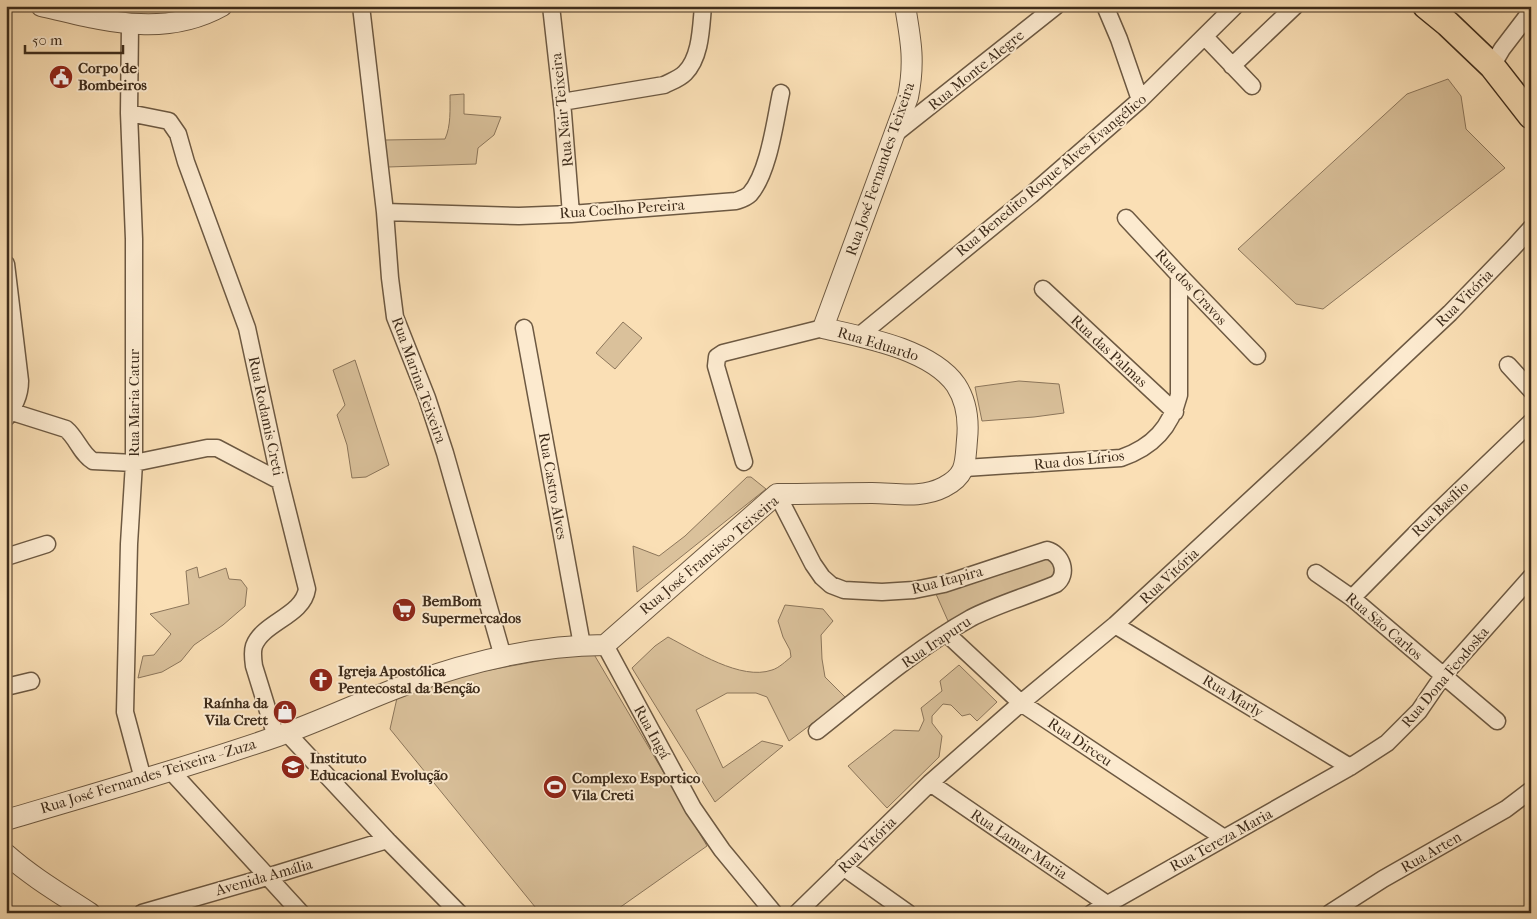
<svg xmlns="http://www.w3.org/2000/svg" width="1537" height="919" font-family="'IM FELL French Canon',serif">
  <style>
    .green { fill: #dac19b; stroke: #8c765b }
    .lines { fill: none; stroke-linecap: round; stroke-linejoin: round }
    .minor-casing { stroke: #6d5942; stroke-width: 19 }
    .tertiary-casing { stroke: #6d5942; stroke-width: 22 }
    .primary-casing { stroke: #3e2c1b; stroke-width: 28 }
    .minor { stroke: #fceacf; stroke-width: 16 }
    .tertiary { stroke: #fceacf; stroke-width: 20 }
    .primary { stroke: #fadfb5; stroke-width: 25 }
    .labels { text-anchor: middle; dominant-baseline: central; stroke-width: 4; stroke-linejoin: round; paint-order: stroke }
    .poi-label { font-size: 15px; font-weight: bold; fill: #3e2c1b; stroke: #fceacf; text-anchor: start }
    .street-label { font-size: 15px; fill: #3e2c1b; stroke: #fceacf }
  </style>
  <rect width="100%" height="100%" fill="#fadfb5"/>
  <filter id="stains"><feTurbulence type="fractalNoise" baseFrequency=".004" numOctaves="4"/><feColorMatrix values="0 0 0 0 .2 0 0 0 0 .09 0 0 0 0 .02 0 0 0 .5 -.17"/></filter>
  <radialGradient id="worn" r=".72"><stop offset=".6" stop-color="#630" stop-opacity="0"/><stop offset="1" stop-color="#630" stop-opacity=".3"/></radialGradient>
  <path class="green" d="M1448,79L1461,96L1466,129L1505,168L1323,309L1296,304L1238,249L1407,94Z
    M464,94V114L501,117L494,135L478,148L476,164L388,167L385,140L445,139C451,126 450,109 450,95Z
    M623,322L642,338L615,369L596,353Z
    M355,360L389,465L366,477L352,478L347,445L337,415L345,405L333,370Z
    M1019,381L1059,384L1064,413L1034,417L982,421L975,387Z
    M747,477H751L766,489L637,592L633,546L659,556L685,536Z
    M1046,557L1054,561L1058,579L948,621L936,594Z
    M197,567L199,578L226,568L229,579L241,580L247,588L245,606L223,625L194,645L181,661L162,672L138,678L143,656L154,655L171,634L150,614L189,604L186,571Z
    M785,605L823,609L833,621L821,635L822,659L825,677L846,698L789,741L767,697L756,693H727L696,710L723,768L762,741L783,746L715,802L632,668L655,646L668,637C695,651 741,681 772,670C779,668 786,661 791,657L790,650L783,637L778,621Z
    M592,651L707,846L612,913H540L390,729L397,698L468,674Z
    M959,665L997,702L977,721L970,714L962,716L951,705L943,704L932,716V723L942,736L939,757L887,808L848,766L894,730L919,731L924,720L921,708L942,691L940,681Z"/>
  <g class="lines">
    <g class="minor-casing">
      <path id="minor" d="M361,6L385,212L390,278L395,317L427,398L445,453L503,657
        M551,6L563,113L571,214
        M1105,6L1119,39L1140,100
        M130,25L129,113L134,239V463L129,544L125,712L143,779
        M1205,37L1252,86
        M1232,66L1295,6
        M1492,66L1502,49L1531,11
        M562,102L664,85C672,81 679,79 685,73C701,57 701,27 703,6
        M129,113L169,121L178,134L186,162L247,328L280,481L307,589C303,616 263,622 254,646C252,652 253,659 254,666L276,737
        M896,133L1056,6
        M385,212L519,216L571,214L736,201C742,199 746,198 750,194C769,172 775,121 781,93
        M1126,218L1179,275L1257,356
        M6,264L20,381C20,396 14,406 6,418
        M1043,289L1175,412
        M524,328L582,645
        M859,336L1031,195L1140,100L1235,6
        M1508,365L1531,390
        M6,410L66,429C77,438 81,454 93,461L134,463L207,448H217L280,481
        M744,462L716,366L717,357L723,353L823,328
        M965,468L1121,458C1153,447 1171,427 1179,395V275
        M777,494L813,564L822,577L831,585L844,590L882,592L914,590L944,584L1047,550C1062,554 1069,574 1056,584C1030,595 996,605 971,618C917,648 865,693 817,731
        M6,557L47,544
        M1316,573L1352,598L1497,721
        M1352,598L1429,520L1531,422
        M1115,625L1350,767
        M946,633L1021,703L1224,838
        M605,645L693,808L722,850L774,913
        M6,687L31,681
        M287,733L387,840L459,913
        M170,770L301,913
        M930,783L1107,904
        M843,867L908,913
        M142,913L267,877L387,840
        M797,913L930,783L1021,703L1115,625L1315,440L1450,313L1512,249L1531,228
        M1092,913L1350,767L1387,743L1419,711L1443,676L1531,577
        M1330,913L1383,879L1506,809L1531,790"/>
    </g>
    <g class="tertiary-casing">
      <path id="tertiary" d="M41,6C102,20 163,39 222,6
        M6,820C97,793 189,767 278,736C321,721 362,701 405,685C468,662 537,645 605,645L777,494C809,494 841,493 872,493C896,493 921,499 944,487C967,475 965,463 967,440C969,421 967,402 956,385C931,349 863,337 823,328L908,97C915,62 911,41 905,6
        M6,854C32,877 61,894 90,913"/>
    </g>
    <g class="primary-casing">
      <path id="primary" d="M1426,6L1448,24L1492,66L1531,116"/>
    </g>
    <use href="#minor" class="minor"/>
    <use href="#tertiary" class="tertiary"/>
    <use href="#primary" class="primary"/>
  </g>
  <defs>
    <g id="civic-disc" transform="scale(1.25)"><circle r="9.5" fill="#8f2418" stroke="#fceacf"/><path d="M-.6-6.5H3V-4.5H.6V-3L4-1V1h2V6H-6V1h2V-1L-.6-3ZM-1.2 2.5V6h2.4V2.5Z" fill="#fff"/></g>
    <g id="supermarket-disc" transform="scale(1.25)"><circle r="9.5" fill="#8f2418" stroke="#fceacf"/><path d="M-6-5.5h2.5l.6 2H6L4.5 2H-2.5L-4.4-4H-6ZM-1.5 3.2a1.3 1.3 0 1 0 .1 0ZM3 3.2a1.3 1.3 0 1 0 .1 0Z" fill="#fff"/></g>
    <g id="church-disc" transform="scale(1.25)"><circle r="9.5" fill="#8f2418" stroke="#fceacf"/><path d="M-1.2-6h2.4v3.5h3.3v2.4h-3.3V6h-2.4V-.1h-3.3v-2.4h3.3Z" fill="#fff"/></g>
    <g id="shop-disc" transform="scale(1.25)"><circle r="9.5" fill="#8f2418" stroke="#fceacf"/><path d="M-5-2.5h2.3a2.7 3.5 0 0 1 5.4 0H5L5.5 6h-11ZM-1.5-2.5h3a1.5 2.3 0 0 0-3 0Z" fill="#fff"/></g>
    <g id="school-disc" transform="scale(1.25)"><circle r="9.5" fill="#8f2418" stroke="#fceacf"/><path d="M0-5L7-2L0 1L-7-2ZM-4 1L0 2.5L4 1V4Q0 6-4 4Z" fill="#fff"/></g>
    <g id="stadium-disc" transform="scale(1.25)"><circle r="9.5" fill="#8f2418" stroke="#fceacf"/><path d="M0-5a6.5 5 0 1 0 0 10a6.5 5 0 1 0 0-10ZM-3.5-1.8h7v3.6h-7Z" fill="#fff"/></g>
  </defs>
  <g fill-rule="evenodd">
    <use href="#civic-disc" x="61" y="77"/>
    <use href="#supermarket-disc" x="404" y="610"/>
    <use href="#church-disc" x="321" y="680"/>
    <use href="#shop-disc" x="285" y="712"/>
    <use href="#school-disc" x="293" y="767"/>
    <use href="#stadium-disc" x="555" y="787"/>
  </g>
  <g class="labels">
    <g class="poi-label">
      <text x="78" y="68">Corpo de<tspan x="78" dy="17">Bombeiros</tspan></text>
      <text x="422" y="601">BemBom<tspan x="422" dy="17">Supermercados</tspan></text>
      <text x="338" y="671">Igreja Apostólica<tspan x="338" dy="17">Pentecostal da Benção</tspan></text>
      <text x="268" y="703" text-anchor="end">Raínha da<tspan x="268" dy="17">Vila Crett</tspan></text>
      <text x="310" y="758">Instituto<tspan x="310" dy="17">Educacional Evolução</tspan></text>
      <text x="572" y="778">Complexo Esportico<tspan x="572" dy="17">Vila Creti</tspan></text>
    </g>
    <g class="street-label">
      <text transform="translate(976 70) rotate(-39)">Rua Monte Alegre</text>
      <text transform="translate(562 110) rotate(-96)">Rua Nair Teixeira</text>
      <text transform="translate(880 169) rotate(-71)">Rua José Fernandes Teixeira</text>
      <text transform="translate(1051 175) rotate(-40)">Rua Benedito Roque Alves Evangélico</text>
      <text transform="translate(622 209) rotate(-4)">Rua Coelho Pereira</text>
      <text transform="translate(1191 287) rotate(47)">Rua dos Cravos</text>
      <text transform="translate(1464 298) rotate(-45)">Rua Vitória</text>
      <text transform="translate(878 344) rotate(17)">Rua Eduardo</text>
      <text transform="translate(1109 351) rotate(43)">Rua das Palmas</text>
      <text transform="translate(419 380) rotate(70)">Rua Marina Teixeira</text>
      <text transform="translate(134 403) rotate(-90)">Rua Maria Catur</text>
      <text transform="translate(266 416) rotate(78)">Rua Rodamis Creti</text>
      <text transform="translate(1079 460) rotate(-6)">Rua dos Lírios</text>
      <text transform="translate(553 486) rotate(80)">Rua Castro Alves</text>
      <text transform="translate(1440 509) rotate(-44)">Rua Basílio</text>
      <text transform="translate(709 555) rotate(-40)">Rua José Francisco Teixeira</text>
      <text transform="translate(1169 576) rotate(-43)">Rua Vitória</text>
      <text transform="translate(947 580) rotate(-15)">Rua Itapira</text>
      <text transform="translate(1384 626) rotate(40)">Rua São Carlos</text>
      <text transform="translate(936 642) rotate(-34)">Rua Irapuru</text>
      <text transform="translate(1445 677) rotate(-50)">Rua Dona Feodoska</text>
      <text transform="translate(1233 696) rotate(31)">Rua Marly</text>
      <text transform="translate(652 732) rotate(61)">Rua Ingá</text>
      <text transform="translate(1080 742) rotate(34)">Rua Dirceu</text>
      <text transform="translate(148 776) rotate(-17)">Rua José Fernandes Teixeira - Zuza</text>
      <text transform="translate(1221 840) rotate(-29)">Rua Tereza Maria</text>
      <text transform="translate(1019 844) rotate(34)">Rua Lamar Maria</text>
      <text transform="translate(867 845) rotate(-44)">Rua Vitória</text>
      <text transform="translate(1431 852) rotate(-30)">Rua Arten</text>
      <text transform="translate(264 877) rotate(-16)">Avenida Amália</text>
    </g>
  </g>
  <rect width="1537" height="919" fill="none" stroke="#fadfb5" stroke-width="25"/>
  <rect x="8" y="8" width="1522" height="904" fill="none" stroke="#3e2c1b" stroke-width="2.5"/>
  <rect x="12" y="12" width="1512" height="894" fill="none" stroke="#3e2c1b"/>
  <path d="M25 45v8h98v-8" fill="none" stroke="#3e2c1b" stroke-width="2.5"/>
  <text x="32" y="45" font-size="15" fill="#3e2c1b" stroke="#fceacf" stroke-width="4" paint-order="stroke">50 m</text>
  <rect width="100%" height="100%" filter="url(#stains)"/>
  <rect width="100%" height="100%" fill="url(#worn)"/>
</svg>
